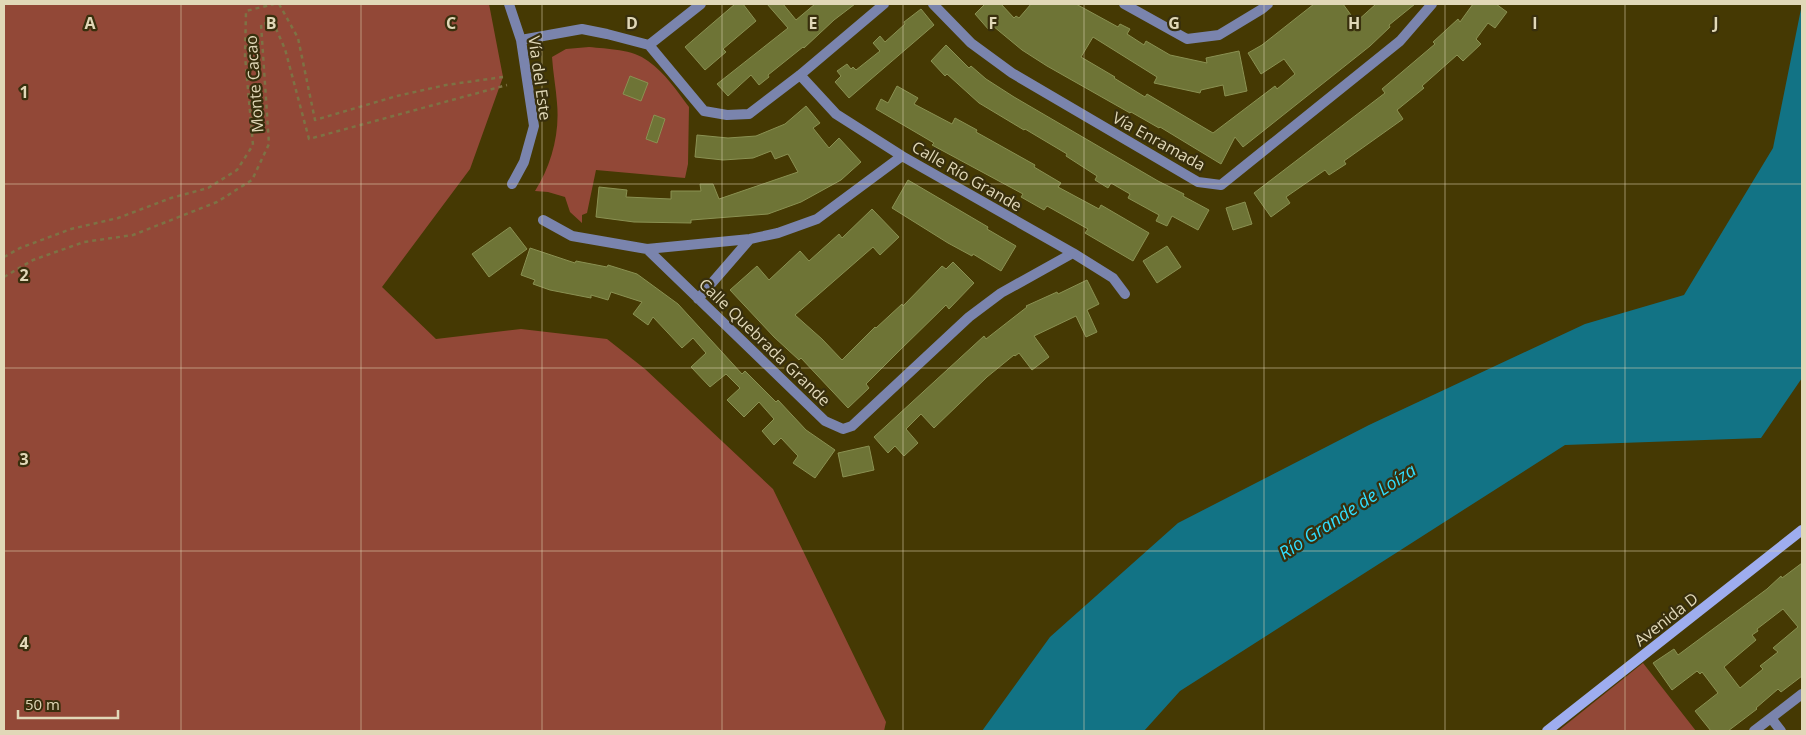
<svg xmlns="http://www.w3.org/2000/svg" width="1806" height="735" font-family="'Open Sans',sans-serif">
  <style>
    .green { fill: #924837 }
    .water { fill: #127385 }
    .building { fill: #6e7436; stroke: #8a9152; fill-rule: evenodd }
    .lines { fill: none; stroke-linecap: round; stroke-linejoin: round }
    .path { stroke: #7d7244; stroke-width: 2.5; stroke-dasharray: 4 4; stroke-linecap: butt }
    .street { stroke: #7a84ad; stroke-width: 10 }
    .secondary { stroke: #9eadef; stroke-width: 10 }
    .grid { fill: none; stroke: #e1d8b8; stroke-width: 1; stroke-opacity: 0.55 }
    .labels { text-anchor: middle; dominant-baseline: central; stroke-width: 4.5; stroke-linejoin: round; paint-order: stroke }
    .street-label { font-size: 16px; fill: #e1d8b8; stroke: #382f0d }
    .water-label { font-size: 18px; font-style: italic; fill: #30deff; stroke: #382f0d }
    .grid-label { font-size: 16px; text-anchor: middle; font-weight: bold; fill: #e1d8b8; stroke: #382f0d; stroke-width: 4.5; stroke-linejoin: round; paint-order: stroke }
  </style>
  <rect width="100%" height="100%" fill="#453903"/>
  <path class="green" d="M4,4H489L503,77L470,169L382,287L436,339L521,329L607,339L645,369L773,489L886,722L884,731H4Z
    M589,47C607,49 633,49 648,61C665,73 677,91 689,107L688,164L685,178L596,170L587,213L582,215V223L570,212L565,197L548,192L535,191C551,166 560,134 557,103C556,88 553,73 552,57L566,49Z
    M1643,663L1696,731H1558Z"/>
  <path class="water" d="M1802,4V378L1761,438L1565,445L1180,691L1144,731H982L1050,637L1178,523L1369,425L1585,324L1684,295L1773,148Z"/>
  <path class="building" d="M735,4H743L756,21L723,49L726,52L705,70L685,47Z
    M767,4H783L796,20L815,4H855L834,20L804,48L803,47L768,75L769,77L759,85L751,75L728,96L717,84L788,28Z
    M985,4H1001L1014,18L1016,16L1019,18L1031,4H1076L1118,27L1120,24L1130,29L1127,34L1144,45L1146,41L1170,55L1207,63L1206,58L1239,51L1247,91L1225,96L1223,85L1201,90L1200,93L1154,83L1157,77L1093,37L1081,57L1115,77L1114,78L1145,97L1147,94L1213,133L1275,86L1277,89L1295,74L1284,59L1261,74L1248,53L1262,45L1314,4H1343L1356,22L1376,4H1415L1389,25L1390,27L1370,46L1243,147L1235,137L1221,164L1160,127L1159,128L1131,112L1130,113L1047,66L1022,50L993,26L989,30L975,14Z
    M1473,4H1496L1507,12L1495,28L1488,23L1476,39L1481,44L1463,61L1457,55L1422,86L1424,88L1397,110L1403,119L1344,161L1346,164L1329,175L1325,170L1286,197L1290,203L1271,217L1254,193L1385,93L1382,89L1435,44L1433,42L1458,19L1460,22Z
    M921,9L934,25L849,98L835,82L841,76L837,71L847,64L851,69L853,67L856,70L880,51L873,43L880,36L885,42L905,24L904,22Z
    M946,45L969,68L971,66L986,79L1014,97L1158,181L1184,194L1183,196L1209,210L1198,230L1172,216L1167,226L1156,221L1159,215L1128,198L1130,194L1111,183L1108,188L1095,180L1097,176L1066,156L1067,154L1025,129L1024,130L979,103L947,74L945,76L931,61Z
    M630,76L648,83L641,101L623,94Z
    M897,86L918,98L914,104L952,124L955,118L977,130L976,132L1035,165L1034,167L1061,183L1058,187L1099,209L1101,205L1149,233L1133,261L1085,233L1088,229L1047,206L1044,210L1021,197L1023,194L932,145L934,143L876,109L881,99L888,103Z
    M806,106L820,123L813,128L829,148L839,138L861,162L841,180L801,202L768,214L691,220V223L634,222L596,217L599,187L627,190L626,197L671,199V191H701L700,184H713L719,199L798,172L788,154L775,159L771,151L753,158L723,160L695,157L697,135L728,138L756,136L785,124Z
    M654,115L665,119L657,143L646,139Z
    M908,180L988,227L987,229L1016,246L1001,271L973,254L972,256L948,243L892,208Z
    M1245,202L1252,224L1233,230L1226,208Z
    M872,209L899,237L880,255L873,247L795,315L822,339L842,360L875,327L876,328L902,304L903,306L942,266L946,269L953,262L974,283L949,309L946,305L899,351L866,384L869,388L848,408L801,358L799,360L774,337L730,290L757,266L769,280L800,251L809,261L839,234L842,238Z
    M510,227L527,249L489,277L472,254Z
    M1167,246L1181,267L1157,283L1143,261Z
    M530,248L575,263L576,261L607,267L608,265L637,274L678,304L742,374L745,371L776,402L778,400L806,430L835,450L815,478L793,463L798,456L781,438L774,445L762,431L774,419L759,402L744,417L727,400L740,388L726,374L710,387L691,367L706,353L693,338L682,348L653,317L648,325L633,314L642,302L611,292L608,300L591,295V298L550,290L533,284L535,280L521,275Z
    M1087,280L1099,304L1087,310L1097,332L1086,337L1076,316L1034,336L1049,357L1032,370L1019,353L1015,356L1014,355L987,377L934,428L921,414L906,429L918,443L904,456L895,446L888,453L874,437L984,336L986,339L1027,307L1026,306L1057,292L1058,294Z
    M869,446L874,470L843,477L838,453Z
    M1802,563V676L1781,692L1778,689L1756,708L1757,709L1728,731H1711L1695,711L1718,693L1702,672L1700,674L1697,671L1672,690L1653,663L1674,649L1678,655L1767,589L1781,576L1782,578ZM1783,609L1798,627L1773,648L1778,652L1760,666L1763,669L1740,688L1724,667L1756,640L1752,635L1758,631L1757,629Z"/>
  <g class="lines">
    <path class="path" d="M279,4L298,38L315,120L397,96L446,85L503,77
      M4,257L20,248L71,229L118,218L171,198L208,188L237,170L253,145L245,56L246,11L274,4
      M4,277L33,260L84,242L133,235L217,202L252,180L269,144L261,24L273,22L285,49L309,139L507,85"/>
    <path class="street" d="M509,4L521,40L534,126L524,162L512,184
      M933,4L971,43L1012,73L1198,182L1221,185L1400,41L1432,4
      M1124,4L1187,39L1219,35L1262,9L1268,4
      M521,40L582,29L607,34L649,45L701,4
      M649,45L704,111L727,115L749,114L800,75L884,4
      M800,75L836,114L902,156L1073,253L1113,278L1125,294
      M543,220L572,236L647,249L825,421L843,429L852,426L969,317L1001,293L1073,253
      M647,249L750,239L778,233L817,219L902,156
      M698,299L750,239
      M1771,718L1781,731
      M1754,731L1802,694"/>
    <path class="secondary" d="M1547,731L1802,530"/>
  </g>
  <path class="grid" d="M181,4V731M361,4V731M542,4V731M722,4V731M903,4V731M1084,4V731M1264,4V731M1445,4V731M1625,4V731M4,184H1802M4,368H1802M4,551H1802"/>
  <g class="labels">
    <g class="street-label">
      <text transform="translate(540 78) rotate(82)">Vía del Este</text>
      <text transform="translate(254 84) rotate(-94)">Monte Cacao</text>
      <text transform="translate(1159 141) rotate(29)">Vía Enramada</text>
      <text transform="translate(967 176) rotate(30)">Calle Río Grande</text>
      <text transform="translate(765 342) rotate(44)">Calle Quebrada Grande</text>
      <text transform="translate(1666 619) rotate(-38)">Avenida D</text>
    </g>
    <g class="water-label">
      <text transform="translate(1347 511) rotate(-33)">Río Grande de Loíza</text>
    </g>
  </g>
  <g class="grid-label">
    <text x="90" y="29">A</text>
    <text x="271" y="29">B</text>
    <text x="451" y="29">C</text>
    <text x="632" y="29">D</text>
    <text x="813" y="29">E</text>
    <text x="993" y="29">F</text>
    <text x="1174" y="29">G</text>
    <text x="1354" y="29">H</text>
    <text x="1535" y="29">I</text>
    <text x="1716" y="29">J</text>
    <text x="24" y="98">1</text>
    <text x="24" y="281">2</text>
    <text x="24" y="465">3</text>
    <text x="24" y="649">4</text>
  </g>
  <rect width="1806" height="735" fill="none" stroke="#e1d8b8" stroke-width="10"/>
  <path d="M18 710v8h100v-8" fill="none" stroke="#e1d8b8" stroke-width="2.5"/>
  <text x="25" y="710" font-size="15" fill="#e1d8b8" stroke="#382f0d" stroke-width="4" paint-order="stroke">50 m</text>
</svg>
